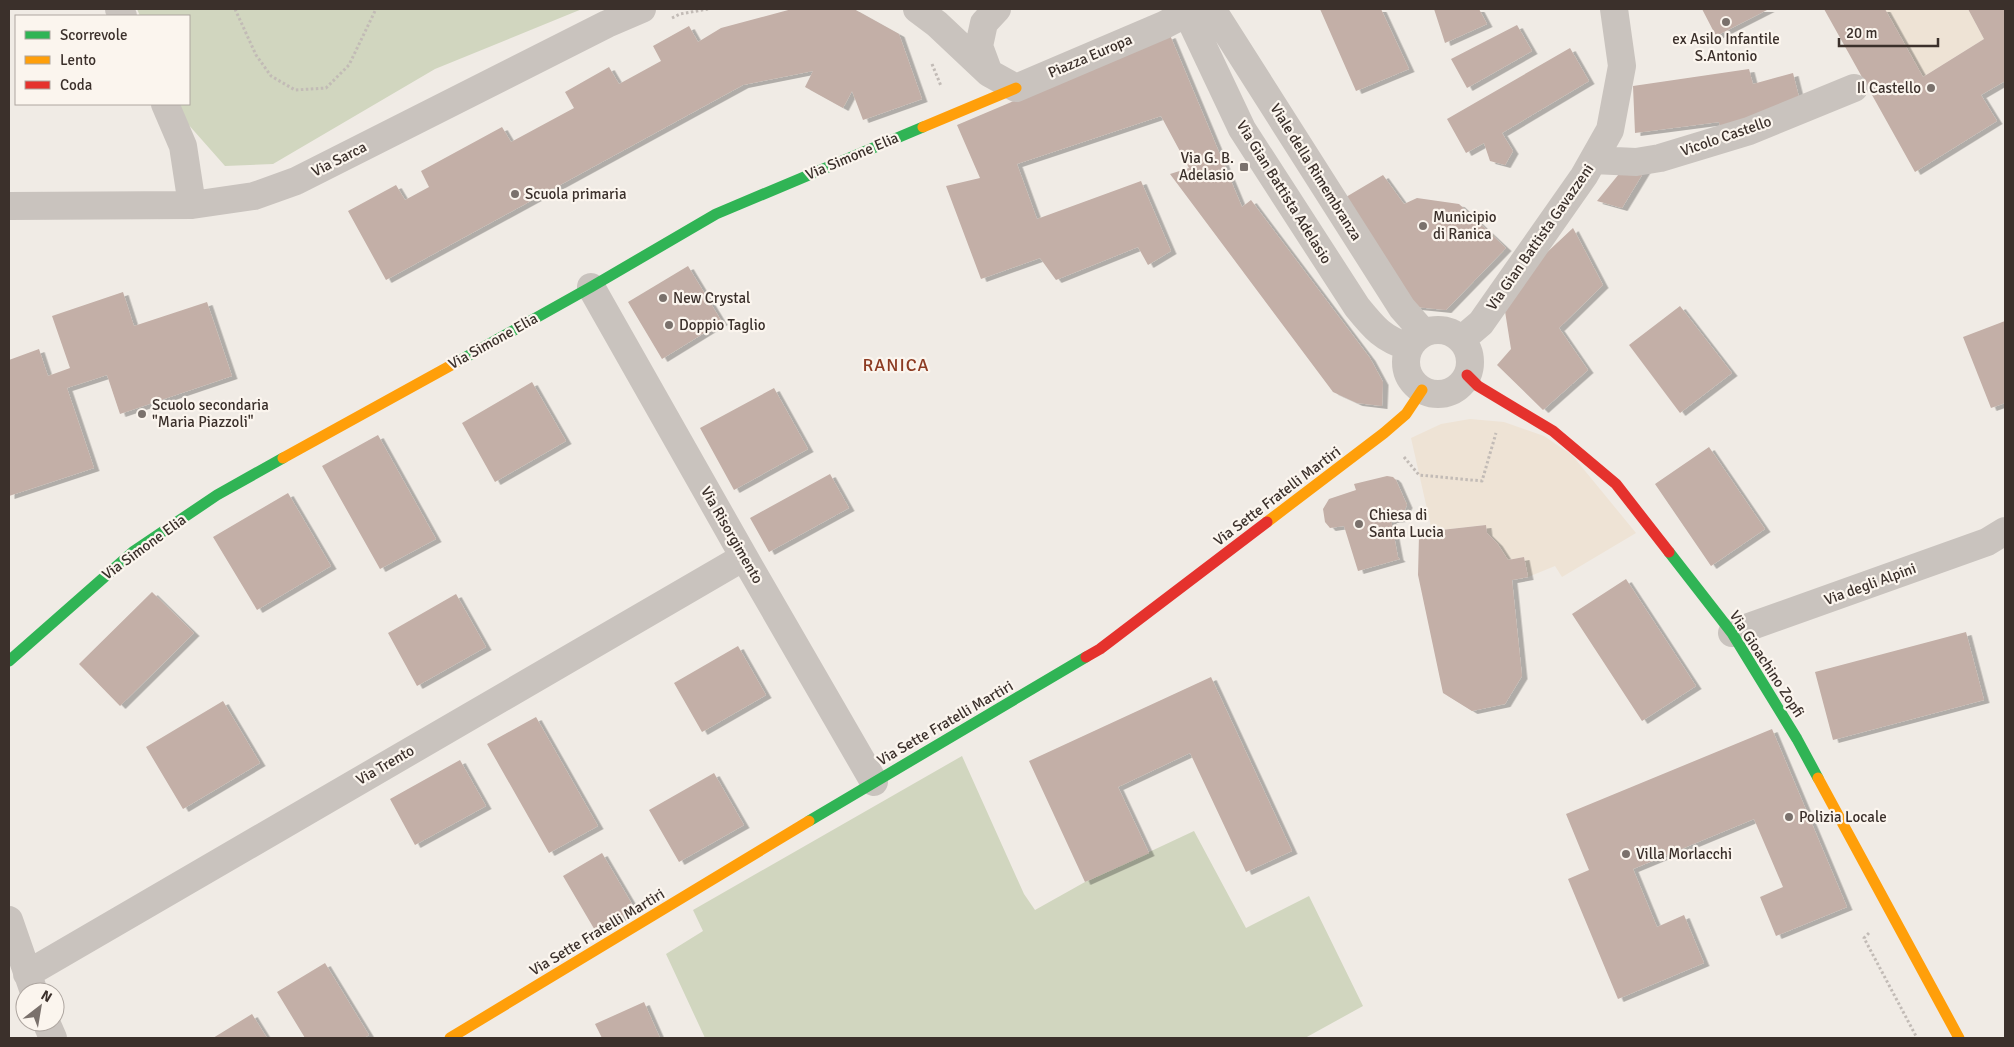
<svg xmlns="http://www.w3.org/2000/svg" width="2014" height="1047" font-family="Signika,sans-serif">
  <style>
    .green { fill: #d1d6bf }
    .plaza { fill: #eee3d5 }
    .building { fill: #c3afa7; filter: url(#shadow) }
    .lines { fill: none; stroke-linecap: round; stroke-linejoin: round }
    .path { stroke: #c2bbb6; stroke-width: 3; stroke-dasharray: 2.5 2.5; stroke-linecap: butt }
    .street { stroke: #c9c3be; stroke-width: 28 }
    .fast { stroke: #30b455; stroke-width: 11 }
    .slow { stroke: #ff9f0a; stroke-width: 11 }
    .jam { stroke: #e5322d; stroke-width: 11 }
    .poi-dot { fill: #7a716c; stroke: #fbf5ee; stroke-width: 2 }
    .labels { text-anchor: middle; dominant-baseline: central; stroke-width: 4.5; stroke-linejoin: round; paint-order: stroke }
    .poi-label { font-size: 15px; fill: #3b302b; stroke: #fbf5ee; text-anchor: start }
    .street-label { font-size: 15px; fill: #3b302b; stroke: #fbf5ee }
    .quarter-label { font-size: 18px; letter-spacing: 1px; fill: #8c3b22; stroke: #fbf5ee }
  </style>
  <defs>
    <filter id="shadow"><feDropShadow dx="5.5" dy="3" stdDeviation="0" flood-color="#0004"/></filter>
  </defs>
  <rect width="100%" height="100%" fill="#f0ebe5"/>
  <path class="green" d="M137,9H582L435,69L273,164L225,166L187,123L179,104H189V16H140Z
    M962,756L1024,894L1035,910L1085,882L1194,831L1246,928L1309,896L1363,1006L1305,1038H705L666,954L703,931L693,910Z"/>
  <path class="plaza" d="M1885,9H1968L1984,39L1923,77Z
    M1470,419L1504,422L1544,436L1572,455L1636,533L1562,577L1555,566L1528,577L1524,557L1508,560L1497,543L1487,533L1486,525L1432,531L1411,438L1441,424Z"/>
  <path class="building" d="M792,9H854L899,34L922,99L863,120L852,91L843,108L805,87L813,71L743,85L386,280L348,211L396,185L405,200L429,187L421,171L502,127L511,142L574,108L565,92L609,67L619,84L661,61L653,46L689,26L698,42L721,28Z
    M1320,9H1381L1409,69L1356,91Z
    M1434,9H1479L1487,24L1445,43Z
    M1702,9H1769L1716,36Z
    M1824,9H1885L1923,77L1984,39L1968,9H2005V81L1981,95L1997,121L1915,172Z
    M1517,25L1532,51L1467,88L1451,59Z
    M1170,35L1242,207L1251,200L1370,358L1383,382L1382,406L1357,403L1333,392L1170,174L1189,168L1161,116L1017,164L1037,219L1141,181L1171,251L1148,265L1138,247L1056,280L1040,258L981,279L946,186L980,178L957,125Z
    M1570,48L1589,81L1502,133L1513,151L1505,165L1490,161L1484,143L1466,153L1447,119Z
    M1749,69L1753,84L1793,73L1799,97L1721,132L1719,122L1635,133L1633,86Z
    M1623,169L1645,170L1622,208L1597,201Z
    M1383,175L1404,204L1417,198L1459,204L1506,248L1446,310L1416,307L1346,197Z
    M1573,228L1603,285L1559,328L1588,370L1543,410L1497,365L1511,349L1504,305L1541,258Z
    M688,266L722,322L662,359L628,302Z
    M123,292L134,326L207,302L232,376L120,414L107,375L67,388L94,468L9,496V360L39,349L48,376L70,368L52,316Z
    M1680,306L1732,373L1680,413L1629,345Z
    M2005,321V403L1991,408L1963,337Z
    M532,382L566,441L495,482L462,423Z
    M774,388L808,449L734,490L700,428Z
    M378,435L436,539L380,569L322,466Z
    M1709,447L1765,529L1711,566L1655,484Z
    M830,474L849,508L769,552L750,518Z
    M1387,476L1393,477L1396,480L1407,505L1401,519L1391,520L1398,557L1400,559L1358,571L1344,526L1330,528L1325,522L1323,509L1329,499L1356,490L1354,484Z
    M288,493L331,566L257,610L213,537Z
    M1486,525L1487,533L1497,543L1508,560L1524,557L1528,577L1512,580L1522,676L1505,704L1472,711L1443,693L1418,575L1419,535L1432,531Z
    M1626,579L1696,686L1642,721L1572,614Z
    M152,592L194,633L120,706L79,664Z
    M456,594L486,647L417,686L388,633Z
    M1966,632L1984,700L1833,740L1815,672Z
    M738,646L766,695L702,732L674,683Z
    M1211,677L1292,851L1246,872L1190,753L1118,787L1149,853L1085,882L1029,761Z
    M223,701L260,763L183,809L146,747Z
    M536,717L598,826L549,853L487,744Z
    M1772,729L1847,907L1776,936L1760,897L1783,887L1754,819L1633,869L1657,927L1684,915L1704,963L1618,999L1568,879L1589,870L1566,814Z
    M460,760L486,806L415,845L390,799Z
    M714,773L744,825L679,862L649,810Z
    M602,853L635,909L596,932L563,876Z
    M325,963L369,1035L364,1038H305L277,992Z
    M644,1002L660,1038H602L595,1024Z
    M252,1014L267,1038H213Z"/>
  <g class="lines">
    <path class="path" d="M235,9L256,55L271,76L295,90L326,88L349,65L376,9
      M672,18L680,14L708,9
      M932,64L941,86
      M1404,457L1419,475L1482,481L1496,433
      M1869,933L1864,938L1917,1038"/>
    <path class="street" d="M119,9L123,16
      M917,9L937,24L989,73L1016,88L1164,25L1185,14
      M1180,9L1190,19L1242,129L1357,307C1374,328 1383,339 1409,347
      M1212,9L1402,308L1424,333
      M989,73L979,46L984,23L997,9
      M165,104L183,146L192,205
      M1593,160L1636,162L1660,158L1749,131L1854,88
      M9,206L192,205L254,196L296,181L607,24L642,9
      M591,287L744,557L874,782
      M1406 362a32 32 0 1 1 64 0a32 32 0 1 1-64 0Z
      M1461,340L1481,323L1584,176L1610,130L1622,66L1614,9
      M1732,633L1987,542L2005,531
      M9,920L34,992
      M27,974L744,557
      M46,1022L53,1038"/>
    <path class="fast" d="M457,362L591,287L716,214L923,127
      M1669,552L1732,633L1797,739L1818,778
      M9,661L134,551L217,495L283,458
      M809,821L1086,657"/>
    <path class="slow" d="M923,127L1016,88
      M283,458L457,362
      M1267,522L1384,433L1406,414L1422,390
      M1818,778L1959,1038
      M450,1038L809,821"/>
    <path class="jam" d="M1467,375L1478,386L1553,431L1616,484L1669,552
      M1086,657L1100,649L1267,522"/>
  </g>
  <g class="poi-dot">
    <circle cx="1726" cy="22" r="5"/>
    <circle cx="1931" cy="88" r="5"/>
    <rect x="1239" y="162" width="10" height="10" rx="2.5"/>
    <circle cx="515" cy="194" r="5"/>
    <circle cx="1423" cy="226" r="5"/>
    <circle cx="663" cy="298" r="5"/>
    <circle cx="669" cy="325" r="5"/>
    <circle cx="142" cy="414" r="5"/>
    <circle cx="1359" cy="524" r="5"/>
    <circle cx="1789" cy="817" r="5"/>
    <circle cx="1626" cy="854" r="5"/>
  </g>
  <g class="labels">
    <g class="poi-label">
      <text x="1726" y="39" text-anchor="middle">ex Asilo Infantile<tspan x="1726" dy="17">S.Antonio</tspan></text>
      <text x="1921" y="88" text-anchor="end">Il Castello</text>
      <text x="1234" y="158" text-anchor="end">Via G. B.<tspan x="1234" dy="17">Adelasio</tspan></text>
      <text x="525" y="194">Scuola primaria</text>
      <text x="1433" y="217">Municipio<tspan x="1433" dy="17">di Ranica</tspan></text>
      <text x="673" y="298">New Crystal</text>
      <text x="679" y="325">Doppio Taglio</text>
      <text x="152" y="405">Scuolo secondaria<tspan x="152" dy="17">"Maria Piazzoli"</tspan></text>
      <text x="1369" y="515">Chiesa di<tspan x="1369" dy="17">Santa Lucia</tspan></text>
      <text x="1799" y="817">Polizia Locale</text>
      <text x="1636" y="854">Villa Morlacchi</text>
    </g>
    <g class="street-label">
      <text transform="translate(1090 56) rotate(-23)">Piazza Europa</text>
      <text transform="translate(1726 136) rotate(-19)">Vicolo Castello</text>
      <text transform="translate(852 156) rotate(-23)">Via Simone Elia</text>
      <text transform="translate(339 159) rotate(-27)">Via Sarca</text>
      <text transform="translate(1316 172) rotate(58)">Viale della Rimembranza</text>
      <text transform="translate(1284 192) rotate(58)">Via Gian Battista Adelasio</text>
      <text transform="translate(1540 237) rotate(-55)">Via Gian Battista Gavazzeni</text>
      <text transform="translate(493 341) rotate(-29)">Via Simone Elia</text>
      <text transform="translate(1277 496) rotate(-37)">Via Sette Fratelli Martiri</text>
      <text transform="translate(732 535) rotate(60)">Via Risorgimento</text>
      <text transform="translate(144 547) rotate(-36)">Via Simone Elia</text>
      <text transform="translate(1870 584) rotate(-20)">Via degli Alpini</text>
      <text transform="translate(1767 664) rotate(57)">Via Gioachino Zopfi</text>
      <text transform="translate(945 723) rotate(-30)">Via Sette Fratelli Martiri</text>
      <text transform="translate(385 765) rotate(-30)">Via Trento</text>
      <text transform="translate(597 932) rotate(-31)">Via Sette Fratelli Martiri</text>
    </g>
    <g class="quarter-label">
      <text x="896" y="365">RANICA</text>
    </g>
  </g>
  <rect width="2014" height="1047" fill="none" stroke="#3b302b" stroke-width="20"/>
  <rect x="15" y="15" width="175" height="90" fill="#fbf5ee" stroke="#aea6a0"/>
  <rect x="25" y="31" width="25" height="8" fill="#30b455" stroke="#aea6a0"/>
  <text x="60" y="40" font-size="15" fill="#3b302b">Scorrevole</text>
  <rect x="25" y="56" width="25" height="8" fill="#ff9f0a" stroke="#aea6a0"/>
  <text x="60" y="65" font-size="15" fill="#3b302b">Lento</text>
  <rect x="25" y="81" width="25" height="8" fill="#e5322d" stroke="#aea6a0"/>
  <text x="60" y="90" font-size="15" fill="#3b302b">Coda</text>
  <g transform="translate(40 1007) rotate(31)"><circle r="24" fill="#fbf5ee" stroke="#aea6a0"/>
  <path d="M0-4L9 19L0 12L-9 19Z" fill="#7a716c"/>
  <text y="-8" font-size="14" font-weight="bold" text-anchor="middle" fill="#3b302b">N</text>
  </g>
  <path d="M1839 38v8h99v-8" fill="none" stroke="#3b302b" stroke-width="2.5"/>
  <text x="1846" y="38" font-size="15" fill="#3b302b" stroke="#fbf5ee" stroke-width="4" paint-order="stroke">20 m</text>
</svg>
